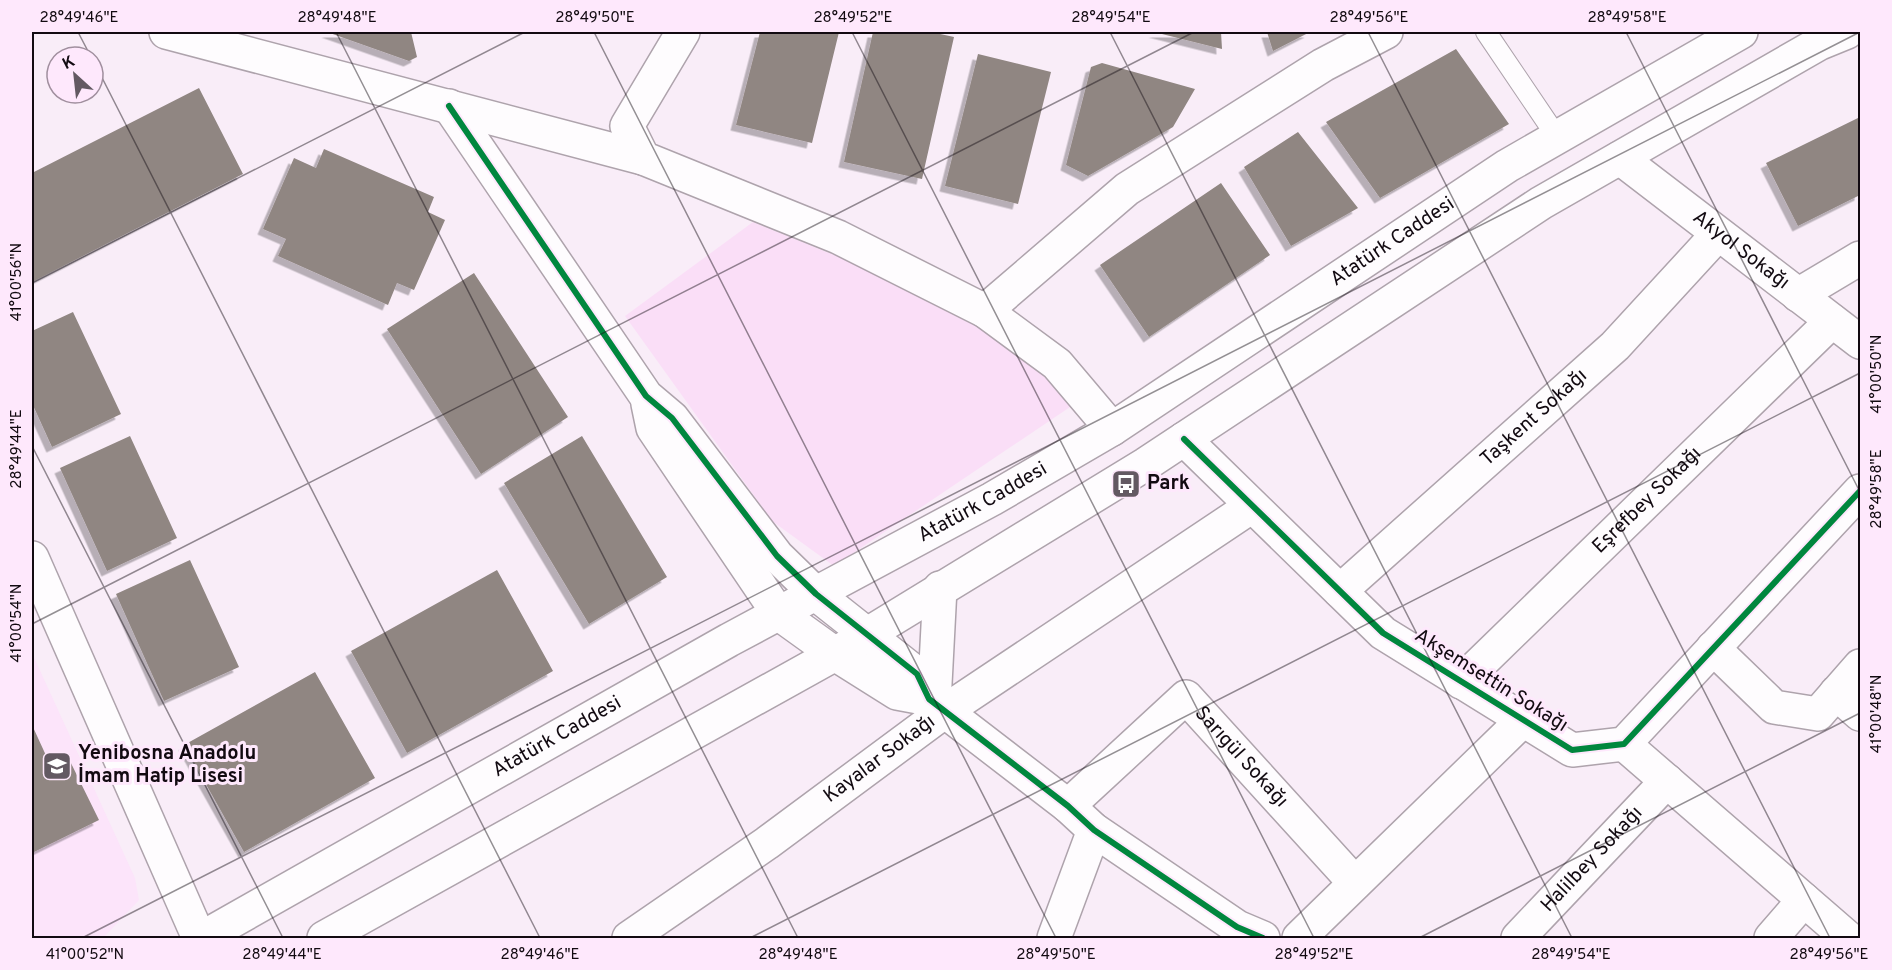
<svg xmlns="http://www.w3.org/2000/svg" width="1892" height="970" font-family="Overpass,sans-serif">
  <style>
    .built { fill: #fce4fa }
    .green { fill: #fadef7 }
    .building { fill: #908682; filter: url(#shadow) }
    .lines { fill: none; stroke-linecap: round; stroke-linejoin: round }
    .service-casing { stroke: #aea3ac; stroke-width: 22 }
    .minor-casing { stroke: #aea3ac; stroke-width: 36 }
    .secondary-casing { stroke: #aea3ac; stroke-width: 36 }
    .service { stroke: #fefcfe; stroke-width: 20 }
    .minor { stroke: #fefcfe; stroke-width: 33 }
    .secondary { stroke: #fefcfe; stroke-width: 33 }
    .cycleway-casing { stroke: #fee8fc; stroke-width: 10 }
    .cycleway { stroke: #00873e; stroke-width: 6 }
    .ticks { fill: none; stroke: #120a11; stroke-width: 1.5; stroke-opacity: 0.45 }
    .labels { text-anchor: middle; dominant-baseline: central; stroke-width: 6; stroke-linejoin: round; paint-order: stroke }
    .street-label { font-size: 20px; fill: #120a11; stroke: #fee8fc }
    .poi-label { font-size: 20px; font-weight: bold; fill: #120a11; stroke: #fee8fc; text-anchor: start }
    .neatline { fill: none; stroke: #120a11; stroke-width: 2 }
    .ticks-label { font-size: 15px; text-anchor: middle; fill: #120a11 }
  </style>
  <defs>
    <filter id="shadow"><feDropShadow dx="-5.5" dy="5.5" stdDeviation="0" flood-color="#0004"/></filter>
  </defs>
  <rect width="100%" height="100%" fill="#f9edf8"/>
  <path class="built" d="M32,653L135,878L139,900L103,938H32Z"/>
  <path class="green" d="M753,222L1013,328L1076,403L834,566L772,521L625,316Z"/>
  <path class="building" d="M327,32H411L417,57L409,61Z
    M760,32H839L812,143L736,125Z
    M873,32H931L954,37L922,179L844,162Z
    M1154,32H1221L1222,49Z
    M1267,32H1310L1273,51Z
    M1456,49L1509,124L1380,198L1326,122Z
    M978,54L1051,72L1018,204L945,186Z
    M1102,63L1195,89L1173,127L1088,176L1066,165L1091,67Z
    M199,88L243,174L32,282V173Z
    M1860,117V195L1798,226L1766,163Z
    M1298,132L1358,208L1291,246L1244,167Z
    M324,149L434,197L428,212L445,220L414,290L397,283L388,305L278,256L286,239L263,229L294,158L316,168Z
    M1221,183L1270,255L1149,337L1100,265Z
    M474,273L568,417L481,474L387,329Z
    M73,312L121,414L52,447L32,403V331Z
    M130,436L177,538L107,571L60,468Z
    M582,436L667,577L589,624L504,483Z
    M190,560L239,667L164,701L116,594Z
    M497,570L553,671L407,753L351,651Z
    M315,672L375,778L244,852L184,745Z
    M32,725L49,762L66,753L99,820L32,853Z"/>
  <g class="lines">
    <g class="service-casing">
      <path id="service" d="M1486,32L1557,137"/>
    </g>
    <g class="minor-casing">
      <g id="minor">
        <path d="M166,32L643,158"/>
        <path d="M683,32L627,126L643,158L838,237L985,311L1057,364L1112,429"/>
        <path d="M449,106L646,396L672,418L777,556L816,594L917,674L929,699L1068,806L1094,830L1237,927L1263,938"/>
        <path id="s1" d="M1620,158L1860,342"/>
        <path d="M1798,295L1860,258"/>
        <path d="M985,311L1127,189L1323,65L1386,32"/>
        <path d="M648,404L653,428L778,613L835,654L897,693L929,699"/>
        <path d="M1184,439L1383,633L1572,750L1624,744L1860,491"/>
        <path d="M32,558L199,938"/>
        <path id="s2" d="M1340,591L1615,346L1718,234"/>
        <path d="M1713,648L1774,707L1818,714L1860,666"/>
        <path id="s3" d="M1461,682L1832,321"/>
        <path d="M1836,693L1860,714"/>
        <path d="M1624,744L1848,938"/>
        <path id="s4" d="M1068,806L1186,697L1355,883"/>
        <path id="s5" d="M629,938L767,843L945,711L1252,506"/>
        <path d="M1054,938L1094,830"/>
        <path d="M1299,938L1523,720"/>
        <path id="s6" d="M1518,938L1667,781"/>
        <path d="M1771,938L1804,900"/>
      </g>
    </g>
    <g class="secondary-casing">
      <g id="secondary">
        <path d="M934,703L940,588"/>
        <path id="s7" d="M202,938L729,640L992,499L1112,429L1507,166L1741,32"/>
        <path d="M324,938L835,654L1146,464L1541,203L1820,43L1847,32"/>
      </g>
    </g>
    <use href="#service" class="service"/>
    <use href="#minor" class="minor"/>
    <use href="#secondary" class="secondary"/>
    <g class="cycleway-casing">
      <path id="cycleway" d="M449,106L646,396L672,418L777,556L816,594L917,674L929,699L1068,806L1094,830L1237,927L1263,938
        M1184,439L1383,633L1572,750L1624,744L1860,491"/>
    </g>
    <use href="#cycleway" class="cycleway"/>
  </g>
  <path class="ticks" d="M78,32L91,57M336,32L798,938M594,32L1056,938M852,32L1314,938M1110,32L1572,938M1368,32L1830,938M1626,32L1860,492M93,60L540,938M32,283L525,32M32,446L283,938M32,624L1194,32M82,938L1860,32M750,938L1860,373M1419,938L1860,713"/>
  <defs>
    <g id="bus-square" transform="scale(1.5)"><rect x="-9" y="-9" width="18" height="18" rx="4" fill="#635962" stroke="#fee8fc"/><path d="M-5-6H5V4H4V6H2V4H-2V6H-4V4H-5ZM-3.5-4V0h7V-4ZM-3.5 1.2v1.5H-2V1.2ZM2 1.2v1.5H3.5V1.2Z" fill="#fff"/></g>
    <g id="school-square" transform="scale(1.5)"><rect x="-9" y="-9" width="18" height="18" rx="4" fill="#635962" stroke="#fee8fc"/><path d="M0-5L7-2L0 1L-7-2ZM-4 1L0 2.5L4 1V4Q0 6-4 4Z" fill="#fff"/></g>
  </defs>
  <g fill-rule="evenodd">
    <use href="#bus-square" x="1126" y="484"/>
    <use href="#school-square" x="57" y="766"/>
  </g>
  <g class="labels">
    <g class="street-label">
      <text stroke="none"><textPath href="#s7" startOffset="1380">Atatürk Caddesi</textPath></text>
      <text stroke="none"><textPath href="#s1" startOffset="152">Akyol Sokağı</textPath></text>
      <text stroke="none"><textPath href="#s2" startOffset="260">Taşkent Sokağı</textPath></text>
      <text stroke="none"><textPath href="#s3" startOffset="260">Eşrefbey Sokağı</textPath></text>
      <text stroke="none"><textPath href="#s7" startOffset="894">Atatürk Caddesi</textPath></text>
      <text transform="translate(1491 681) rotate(32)">Akşemsettin Sokağı</text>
      <text stroke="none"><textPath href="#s7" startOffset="408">Atatürk Caddesi</textPath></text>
      <text stroke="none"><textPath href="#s4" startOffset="242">Sarıgül Sokağı</textPath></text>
      <text stroke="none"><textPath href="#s5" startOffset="308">Kayalar Sokağı</textPath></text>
      <text stroke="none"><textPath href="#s6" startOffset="108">Halilbey Sokağı</textPath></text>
    </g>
    <g class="poi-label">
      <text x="1147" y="484">Park</text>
      <text x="78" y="754">Yenibosna Anadolu<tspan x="78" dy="23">İmam Hatip Lisesi</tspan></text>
    </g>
  </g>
  <rect width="1892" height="970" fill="none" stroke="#fee8fc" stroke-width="66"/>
  <g transform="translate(75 75) rotate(333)"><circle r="28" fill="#fee8fc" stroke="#a08f9e" stroke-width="1.5"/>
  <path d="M0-4.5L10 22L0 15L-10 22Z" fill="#635962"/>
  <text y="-9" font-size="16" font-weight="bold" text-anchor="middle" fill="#120a11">K</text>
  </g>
  <rect x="33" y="33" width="1826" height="904" class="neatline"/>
  <g class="ticks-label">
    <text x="79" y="22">28°49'46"E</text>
    <text x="337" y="22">28°49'48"E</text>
    <text x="595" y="22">28°49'50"E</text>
    <text x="853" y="22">28°49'52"E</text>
    <text x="1111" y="22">28°49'54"E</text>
    <text x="1369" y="22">28°49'56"E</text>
    <text x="1627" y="22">28°49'58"E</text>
    <text transform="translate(16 282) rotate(-90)" y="5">41°00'56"N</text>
    <text transform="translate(1876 374) rotate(-90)" y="5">41°00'50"N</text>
    <text transform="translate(16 449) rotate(-90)" y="5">28°49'44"E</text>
    <text transform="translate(1876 489) rotate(-90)" y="5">28°49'58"E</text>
    <text transform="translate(16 623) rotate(-90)" y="5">41°00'54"N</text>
    <text transform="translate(1876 714) rotate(-90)" y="5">41°00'48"N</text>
    <text x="85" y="959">41°00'52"N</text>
    <text x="282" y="959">28°49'44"E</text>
    <text x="540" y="959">28°49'46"E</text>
    <text x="798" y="959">28°49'48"E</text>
    <text x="1056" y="959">28°49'50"E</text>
    <text x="1314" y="959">28°49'52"E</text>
    <text x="1571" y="959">28°49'54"E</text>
    <text x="1829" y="959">28°49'56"E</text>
  </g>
</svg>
